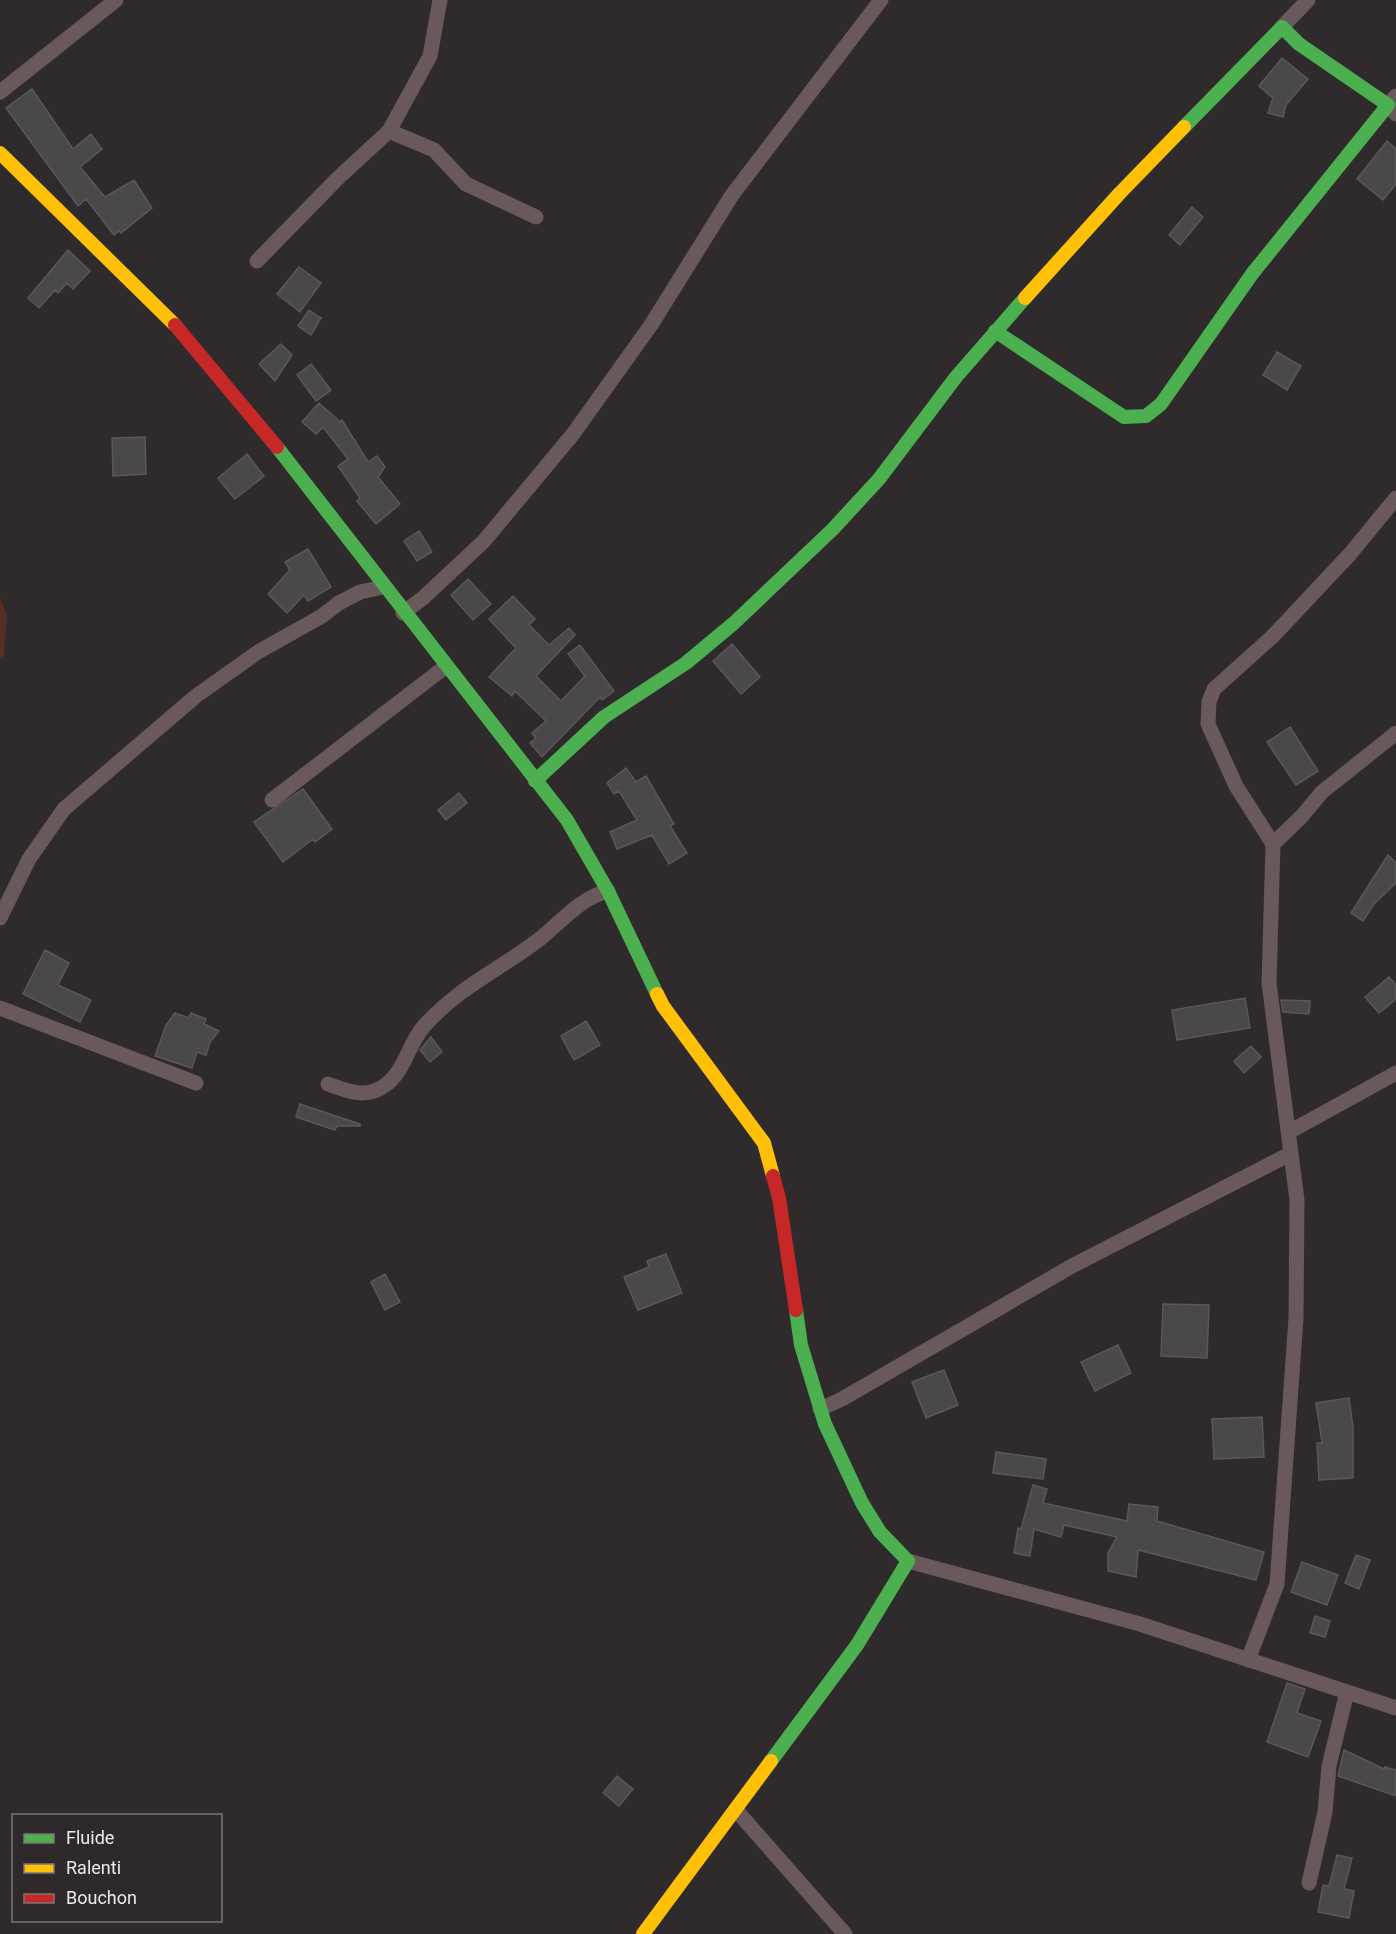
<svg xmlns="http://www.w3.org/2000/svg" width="1396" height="1934" font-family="Roboto,sans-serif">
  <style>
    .green { fill: #592f21 }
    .building { fill: #4a4849; stroke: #5c585a; stroke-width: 1.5 }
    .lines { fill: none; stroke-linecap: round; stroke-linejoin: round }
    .street { stroke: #69595b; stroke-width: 15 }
    .fast { stroke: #4caf50; stroke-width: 14 }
    .slow { stroke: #ffc107; stroke-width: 14 }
    .jam { stroke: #c62828; stroke-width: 14 }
  </style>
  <rect width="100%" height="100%" fill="#2f2a2c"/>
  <path class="green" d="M0,598L7,615L4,656L0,658Z"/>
  <path class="building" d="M1282,58L1308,79L1286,105L1283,117L1268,113L1273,98L1259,86Z
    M32,89L73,149L91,134L102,149L80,167L105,197L134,180L152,208L121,233L119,231L114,235L86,199L78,206L6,108Z
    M1387,141L1396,149V184L1383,200L1357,179Z
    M1192,207L1203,217L1180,245L1169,235Z
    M68,250L90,271L73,289L67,283L58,293L55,290L39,308L28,298Z
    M299,267L321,283L300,312L277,294Z
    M309,310L321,318L311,335L298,326Z
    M281,344L292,355L275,381L259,364Z
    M1277,352L1301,366L1287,390L1263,375Z
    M311,364L331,390L316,401L297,375Z
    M319,403L340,422L342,420L368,462L377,456L385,467L378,477L400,504L376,524L357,501L360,498L338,466L348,459L323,427L316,434L302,422Z
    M145,437L146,474L113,476L112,438Z
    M247,454L264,476L235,499L218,478Z
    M419,531L432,552L417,561L404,541Z
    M308,549L331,587L308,601L304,595L287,613L268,594L290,570L285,562Z
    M468,579L491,604L473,620L451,595Z
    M513,596L535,619L529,625L549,645L569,628L575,635L536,676L561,701L585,676L568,654L580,645L614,691L602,700L600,697L542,757L530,743L536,738L532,733L546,721L515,691L512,696L489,677L516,648L489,619Z
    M732,644L760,677L741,694L713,661Z
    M1290,727L1318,771L1296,785L1267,742Z
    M626,768L636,782L646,776L674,824L670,826L687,853L669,864L652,835L617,849L610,832L637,820L619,791L614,794L607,783Z
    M303,789L332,829L315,842L313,839L283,862L254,822Z
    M459,793L467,803L446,820L438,810Z
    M1388,855L1396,863V883L1374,904L1363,921L1351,913Z
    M45,950L69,963L58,985L91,1000L80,1022L23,994Z
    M1389,977L1396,985V999L1379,1013L1365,997Z
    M1245,998L1250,1028L1177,1040L1172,1010Z
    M1281,1000L1310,1001L1309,1014L1283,1012Z
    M175,1013L189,1018L191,1013L206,1019L204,1024L219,1031L210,1042L206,1055L197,1052L192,1068L155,1056L166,1025Z
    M586,1021L600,1045L574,1060L561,1036Z
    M431,1037L442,1052L430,1062L420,1050Z
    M1251,1046L1261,1057L1244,1073L1234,1061Z
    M300,1104L360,1124V1126H337L335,1130L296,1117Z
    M666,1254L682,1293L638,1310L624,1277L649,1267L647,1261Z
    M385,1274L400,1302L385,1310L371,1282Z
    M1163,1304L1209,1305L1207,1358L1161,1356Z
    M1118,1345L1131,1373L1095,1391L1081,1362Z
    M944,1370L958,1405L926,1418L912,1382Z
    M1349,1398L1353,1427V1478L1319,1480L1317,1443H1322L1316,1403Z
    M1262,1417L1264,1457L1214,1459L1212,1419Z
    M996,1452L1046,1459L1043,1479L993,1473Z
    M1033,1485L1047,1489L1043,1503L1127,1521L1129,1504L1158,1507L1157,1521L1264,1552L1256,1580L1138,1550L1136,1577L1108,1571V1553L1117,1537L1064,1525L1061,1537L1034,1529L1030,1556L1014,1553L1018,1528L1021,1529Z
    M1356,1555L1370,1560L1359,1589L1345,1583Z
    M1302,1562L1338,1575L1327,1605L1291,1592Z
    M1315,1616L1330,1621L1325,1637L1310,1633Z
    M1287,1683L1305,1689L1297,1713L1321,1721L1308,1757L1267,1742Z
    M1344,1750L1384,1769L1385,1767L1396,1770V1796L1338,1776Z
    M617,1776L633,1789L619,1806L603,1793Z
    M1337,1855L1352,1858L1344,1889L1354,1891L1349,1918L1318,1912L1323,1885L1329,1886Z"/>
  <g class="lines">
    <path class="street" d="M1282,27L1308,0
      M0,92L116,0
      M1396,96L1388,105L1396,114
      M389,131L434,150L466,184L536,217
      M257,261L337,179L389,131L430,56L440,0
      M403,613L423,598L484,541L573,434L651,325L732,195L881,0
      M272,800L445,667
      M1273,844L1236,786L1208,724L1209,702L1214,689L1272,637L1350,554L1396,498
      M0,918L29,859L64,809L196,696L258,652L322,616L339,603L360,592L383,587
      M0,1008L196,1083
      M328,1084C347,1091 366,1099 384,1086C405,1072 408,1044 424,1026C460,986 501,969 541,938C562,921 580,898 608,891
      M1289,1132L1396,1073
      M820,1409L842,1399L1072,1266L1290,1154
      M908,1561L1140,1624L1396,1708
      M1248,1660L1277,1584L1296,1318L1297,1200L1269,983L1273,844L1302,816L1322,792L1396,733
      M736,1810L845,1934
      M1309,1883L1325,1812L1329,1766L1347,1692"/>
    <path class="fast" d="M995,331L1124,417L1146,416L1161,404L1252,274L1388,105L1299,44L1282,27L1184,127
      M277,447L567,820L608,891L657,994
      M535,781L604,717L686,663L734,623L833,529L879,479L956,377L1025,298
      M771,1761L857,1645L908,1561L880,1532L862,1503L825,1424L801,1345L796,1310"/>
    <path class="slow" d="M0,153L175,325
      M1025,298L1119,194L1184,127
      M657,994L663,1006L764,1143L773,1176
      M643,1934L771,1761"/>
    <path class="jam" d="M175,325L277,447
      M773,1176L779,1198L796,1310"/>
  </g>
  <rect x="12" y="1814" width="210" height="108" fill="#30292c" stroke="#7c7678" stroke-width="1.5"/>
  <rect x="24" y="1834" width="30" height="9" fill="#4caf50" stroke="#7c7678" stroke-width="1.5"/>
  <text x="66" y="1844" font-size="18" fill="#eee9eb">Fluide</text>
  <rect x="24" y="1864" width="30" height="9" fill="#ffc107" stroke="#7c7678" stroke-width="1.5"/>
  <text x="66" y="1874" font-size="18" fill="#eee9eb">Ralenti</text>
  <rect x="24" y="1894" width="30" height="9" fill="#c62828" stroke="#7c7678" stroke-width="1.5"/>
  <text x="66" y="1904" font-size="18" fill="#eee9eb">Bouchon</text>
</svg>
